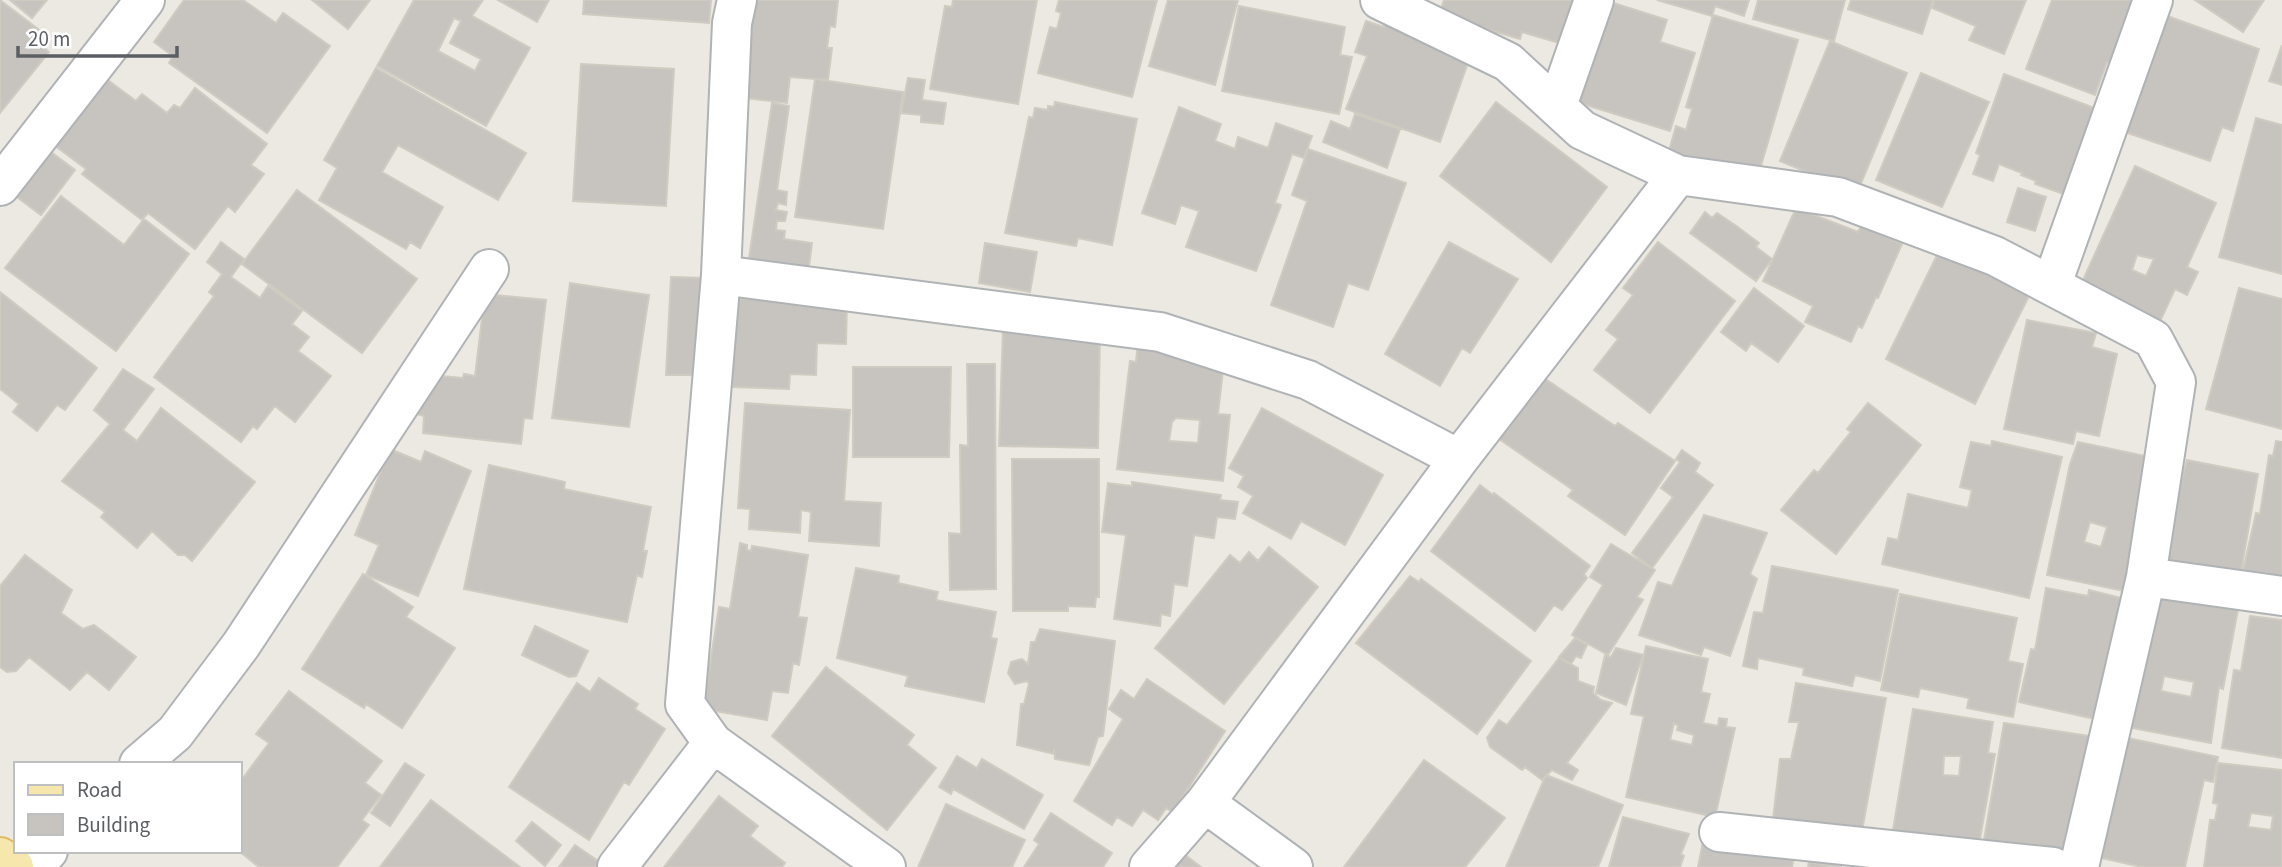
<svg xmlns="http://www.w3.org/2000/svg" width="2282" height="867" font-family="'Source Sans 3',sans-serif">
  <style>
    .building { fill: #c7c4c0; stroke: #d0cbc1; stroke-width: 2; fill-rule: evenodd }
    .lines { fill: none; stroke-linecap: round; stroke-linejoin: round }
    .minor-casing { stroke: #b0b3b6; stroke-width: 42 }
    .major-casing { stroke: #e2ba65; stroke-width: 42 }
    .minor { stroke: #fff; stroke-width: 38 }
    .major { stroke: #f6e7ad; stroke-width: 38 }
  </style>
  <rect width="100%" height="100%" fill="#ece9e2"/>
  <path class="building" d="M0,0L47,36L40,44L49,52L0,113Z
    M10,0H47L32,18Z
    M184,0H243L276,23L283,13L330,46L267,133L169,63L173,56L154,42Z
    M312,0H370L348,29Z
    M414,0H483L472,16L530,48L486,126L377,66ZM454,18L461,21L450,43L481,59L475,71L438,51Z
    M498,0H549L537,22Z
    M584,0H711L709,23L583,14Z
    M755,0H838L835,27L830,26L827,48H832L828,80L790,77L787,103L737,97Z
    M953,0H1037L1018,104L930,89L945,6L952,7Z
    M1059,0H1157L1132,97L1038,73L1050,27L1057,29L1061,13L1056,11Z
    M1168,0H1238L1215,85L1149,66Z
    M1444,0H1590L1573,47L1522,32L1520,39L1439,15Z
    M1604,0L1667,20L1660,42L1695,53L1670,131L1570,100Z
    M1657,0H1749L1744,16L1715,6L1712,16Z
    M1758,0H1845L1834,41L1753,19Z
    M1851,0H1933L1922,34L1848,9Z
    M1935,0H2026L2004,54L1969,40L1976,26L1932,8Z
    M2052,0H2134L2118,67L2107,62L2095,95L2026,69Z
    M2195,0H2264L2243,32Z
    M1239,6L1345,27L1340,55L1352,57L1339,114L1222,91Z
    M2159,13L2259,49L2233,131L2222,127L2210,161L2125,132Z
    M1713,15L1798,40L1758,176L1669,151L1676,126L1686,130L1692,109L1686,107Z
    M1366,21L1384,27L1385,23L1471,54L1440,142L1346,109L1367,56L1355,52Z
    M1830,41L1907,73L1857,193L1780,161Z
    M2282,45V85L2269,81Z
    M581,64L674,69L666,206L573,201Z
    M376,68L526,153L498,200L398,145L382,172L443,207L420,248L410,242L406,249L319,200L337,168L324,160Z
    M97,72L136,101L142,94L167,113L174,105L180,108L195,88L267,144L251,165L264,174L235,212L228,206L195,249L148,213L142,220L82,174L86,169L46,139Z
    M1921,73L1989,102L1942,207L1876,180Z
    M2004,74L2100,110L2069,196L2035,184L2036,181L2021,175L2022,173L1999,164L1993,181L1973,174L1980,155L1976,153Z
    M908,78L925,80L922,100L946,103L943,124L921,122V115L901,113Z
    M815,79L903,92L883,229L795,217Z
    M1055,102L1137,119L1112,245L1078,238L1076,246L1005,233L1029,117L1033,118L1035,108L1048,110V106L1054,107Z
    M1496,102L1607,187L1551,262L1440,176Z
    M772,103L789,106L777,190L787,192L786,205L778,203L776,210L787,212L785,221H777L776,230L785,231L784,239L812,243L808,274L748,265Z
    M1179,107L1221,124L1215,141L1235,149L1238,137L1268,148L1276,123L1312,136L1304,158L1292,154L1275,203L1281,205L1256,271L1186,247L1199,211L1181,205L1175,224L1142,213Z
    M1355,114L1400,129L1387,168L1323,142L1331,121L1350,129Z
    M2256,118L2282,125V274L2219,257Z
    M1308,149L1406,183L1368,290L1348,283L1333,327L1271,305L1307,201L1292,195Z
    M51,152L75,170L41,215L17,197Z
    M2135,166L2216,203L2187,267L2198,272L2187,295L2175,289L2157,328L2078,291ZM2137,255L2154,259L2146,276L2132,270Z
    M2018,188L2046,197L2035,231L2007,222Z
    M297,190L417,279L362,353L242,264Z
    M61,196L124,245L144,219L189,254L116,351L5,268Z
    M1796,208L1858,232L1861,226L1902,244L1878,298L1876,297L1862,328L1858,326L1851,342L1805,322L1813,306L1763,281Z
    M1705,212L1712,218L1717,213L1735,225L1759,243L1756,247L1772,259L1756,281L1690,233Z
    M221,242L244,259L231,277L260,298L268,286L302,311L292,324L309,337L298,351L331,376L295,422L275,406L257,429L253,426L241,442L154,377L214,296L209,292L222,274L207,262Z
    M1449,242L1518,279L1470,353L1462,348L1440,386L1385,354Z
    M1658,242L1735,301L1650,413L1594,370L1618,339L1606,330L1633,295L1623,288Z
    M985,243L1037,252L1030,292L979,283Z
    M1943,243L2033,288L1975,404L1886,359Z
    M671,277L707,278L702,375H666Z
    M570,283L649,295L629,427L552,418Z
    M1754,288L1804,326L1778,362L1751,343L1746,351L1721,332Z
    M2239,288L2282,299V429L2206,409Z
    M0,292L97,368L65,410L57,405L37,431L13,412L19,404L0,389Z
    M485,294L546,300L532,419L524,418L521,444L423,433L424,416L417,414L420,393L430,375L463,378L464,374L475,376Z
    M734,298L847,303L846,344L817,343L816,375L790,374L789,389L732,387Z
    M2027,320L2096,333L2092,347L2117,354L2099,436L2076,431L2073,444L2004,429Z
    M1003,329L1100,331L1098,448L999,446Z
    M1138,341L1223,370L1218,414L1230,415L1223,481L1117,469L1130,361L1136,362ZM1176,418L1200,420L1198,443L1169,441L1172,422Z
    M967,364H995L996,589L950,590L949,533L961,534L960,445L968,446Z
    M853,367H951L949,457H853Z
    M123,369L154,389L123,430L137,441L161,408L255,482L192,561L185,555H178L152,531L137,548L101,517L105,512L62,481L110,424L94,410Z
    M1541,376L1615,426L1618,423L1675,461L1625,535L1568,496L1573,490L1499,439Z
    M745,403L850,410L844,501L881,503L879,546L809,541L811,512L801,510L800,533L749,529L750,509L738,508Z
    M1868,403L1921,445L1836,554L1781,510L1814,470L1818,473L1851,432L1847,429Z
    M1262,408L1383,475L1345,545L1301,521L1291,539L1243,513L1253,496L1238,487L1244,476L1229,468Z
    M1992,441L2062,457L2029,598L1882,564L1888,538L1898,540L1908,494L1968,508L1972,490L1960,487L1971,442L1991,446Z
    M2276,441L2282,442V594L2240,584L2256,513L2260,514L2269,455L2273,456Z
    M2078,442L2150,457L2134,593L2047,575L2070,464ZM2090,522L2107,527L2101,547L2084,542Z
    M390,449L421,462L425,451L471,471L418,596L366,575L379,545L355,535Z
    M1682,450L1700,463L1695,472L1713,485L1652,568L1632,553L1673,497L1661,488L1680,462L1676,459Z
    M1012,459H1099V597H1096L1095,607L1068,606V611H1013Z
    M2187,460L2258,474L2239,583L2160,566Z
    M489,465L565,482L564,489L651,507L643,551H647L642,577L637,575L627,622L464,589Z
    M1132,482L1221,495L1220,500L1238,502L1235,519L1217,517L1214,538L1194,535L1187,586L1174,584L1170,616L1161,614L1160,626L1114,619L1126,535L1102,532L1108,483L1132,486Z
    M1480,485L1493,495L1494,493L1590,566L1584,574L1587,578L1562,610L1554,605L1535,631L1431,551Z
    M1704,515L1767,533L1750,574L1757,579L1730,656L1704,647L1701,655L1639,635L1658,582L1672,586Z
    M740,543L747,545V550L751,551L752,546L808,555L798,617L807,618L799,665L793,663L788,693L772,691L767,720L703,709L719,607L730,609Z
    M1611,544L1655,570L1637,597L1643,600L1608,655L1572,635L1603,585L1590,577Z
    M1269,547L1318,587L1224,704L1155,648L1230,555L1240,563L1249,552L1258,561Z
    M25,555L72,590L61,613L83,629L94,625L136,657L109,690L87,672L70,690L29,657L16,671L7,672L0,667V586Z
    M1772,566L1898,590L1880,681L1855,675L1852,686L1803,675L1804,668L1758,658L1757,669L1743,666L1754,612L1763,613Z
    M856,568L899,576L898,583L938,592L936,600L996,612L991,638L997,639L984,702L905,686L908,676L837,658Z
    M363,574L413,607L406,617L455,648L402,728L366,704L364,708L302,669Z
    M1410,576L1419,582L1421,579L1531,661L1477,734L1356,643Z
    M2146,587L2239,604L2223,689L2219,687L2211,743L2122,726ZM2164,676L2194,682L2191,697L2161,691Z
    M2046,588L2088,596L2089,590L2129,600L2095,719L2019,702L2031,649L2035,650Z
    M1900,594L2017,618L2008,661L2023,664L2013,717L1967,708L1969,698L1920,688L1918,697L1881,690Z
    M2250,616L2282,620V758L2222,748L2234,670L2241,671Z
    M535,626L588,651L576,676L569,677L522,655Z
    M1040,629L1115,641L1103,736L1098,737L1089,765L1055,759L1054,749V754L1017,745L1021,704H1024L1029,684L1027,681L1015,684L1008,673L1011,662L1022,659L1028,664L1031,642H1035Z
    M1575,638L1587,645L1581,658L1576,656L1571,664L1559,657Z
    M1646,646L1708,659L1701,692L1710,694L1703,723L1718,726L1719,718L1727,719L1726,727L1735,728L1715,817L1626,797L1644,716L1631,714ZM1674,723L1678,726L1677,730L1694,735L1692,745L1670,740Z
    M1616,648L1643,655L1626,705L1596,693L1605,655L1611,657Z
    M1559,658L1578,668V681L1594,687L1593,693L1601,700L1612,703L1567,763L1578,770L1572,780L1552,770L1542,780L1525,767L1522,770L1490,747L1487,738L1499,720L1507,725Z
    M826,667L914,735L907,745L936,768L887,830L772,736Z
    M599,678L638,704L635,709L665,729L629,785L624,782L589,840L509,787L577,683L590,692Z
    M1147,679L1225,731L1173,812L1166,808L1158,820L1143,810L1132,826L1117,817L1112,825L1074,801L1123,719L1109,709L1121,690L1134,699Z
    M1796,683L1886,698L1860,842L1772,828L1780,759H1791L1799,722H1789Z
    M289,691L382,761L365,783L381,795L362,820L369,825L337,867H259L239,851L240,782L269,743L256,734Z
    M1913,709L1993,722L1988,753L1995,754L1978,850L1892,836ZM1944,756H1961L1959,776L1943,775Z
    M2004,723L2090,736L2063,859L1983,846Z
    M2123,737L2218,757L2213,782L2204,780L2185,867H2142L2097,857Z
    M957,756L977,768L982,759L1043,795L1024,829L953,789L951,794L939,787Z
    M1424,760L1505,818L1465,867H1344Z
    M405,763L424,775L390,826L371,813Z
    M2218,763L2282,770V867H2204L2210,820H2215L2218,804L2213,803ZM2251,813L2273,816L2271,830L2248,827Z
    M1546,775L1623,805L1598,867H1506Z
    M719,796L758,826L750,836L785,863L782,867H664Z
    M431,800L520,867H380Z
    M946,804L1025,840L1012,867H918Z
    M1051,813L1112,853L1103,867H1024L1039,844L1034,840Z
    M1623,817L1689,834L1681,854L1684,856L1680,867H1609Z
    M532,822L561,845L545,866L516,841Z
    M1705,832L1796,849L1792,867H1698Z
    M575,845L607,867H559Z
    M1180,851L1201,867H1168Z
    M1809,862L1842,867H1808Z"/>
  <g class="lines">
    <g class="minor-casing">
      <path id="minor" d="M737,0L732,23L721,275L685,704L713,743L886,867
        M1380,0L1508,62L1582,130L1678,175L1838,197L1995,256L2153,339L2176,382L2146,577L2282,596
        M1557,106L1594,0
        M0,186L145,0
        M721,275L1160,332L1308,380L1459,459
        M2052,284L2153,0
        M139,764L175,733L241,645L489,269
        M1205,803L1293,867
        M1719,832L2053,867
        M33,867L48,851
        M617,867L713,743
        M1149,867L1205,803L1459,459L1678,175
        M2079,867L2146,577"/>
    </g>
    <g class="major-casing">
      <path id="major" d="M0,857L14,867"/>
    </g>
    <use href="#minor" class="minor"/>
    <use href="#major" class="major"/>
  </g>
  <rect x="14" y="762" width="228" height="91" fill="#ffffff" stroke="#bdbfc0" stroke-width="2"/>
  <rect x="28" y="785" width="35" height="10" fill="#f6e7ad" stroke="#bdbfc0" stroke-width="2"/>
  <text x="77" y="797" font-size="21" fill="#5b5e62">Road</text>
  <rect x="28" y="814" width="35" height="21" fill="#c7c4c0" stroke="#bdbfc0" stroke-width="2"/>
  <text x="77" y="832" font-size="21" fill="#5b5e62">Building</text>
  <path d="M18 46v10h159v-10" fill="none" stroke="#5b5e62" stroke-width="3.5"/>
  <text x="28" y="46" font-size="21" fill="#5b5e62" stroke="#ffffff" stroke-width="5" paint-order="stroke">20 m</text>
</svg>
